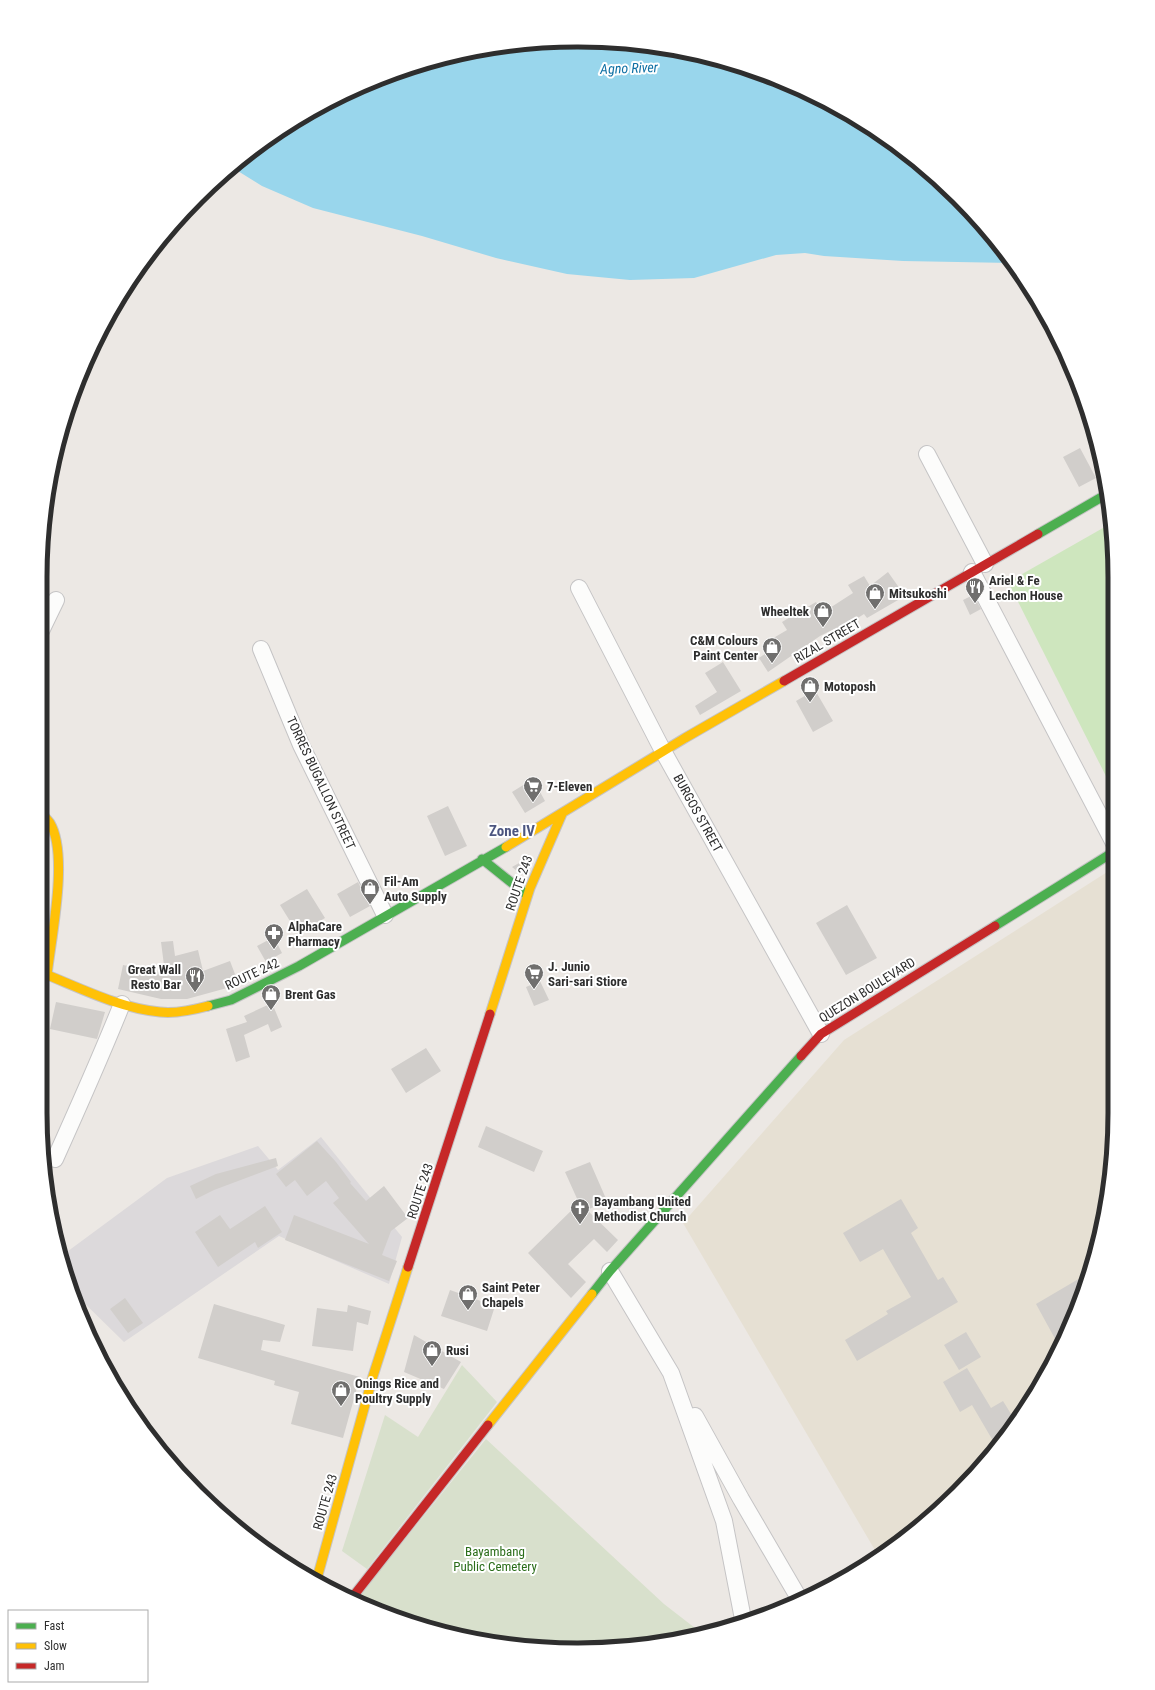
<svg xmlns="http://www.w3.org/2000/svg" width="1155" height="1690" font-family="'Roboto Condensed',sans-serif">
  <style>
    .industrial { fill: #dcd9db }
    .education { fill: #e6e0d3 }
    .green { fill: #cee6be }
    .cemetery { fill: #d8e0cc }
    .water { fill: #99d6ec }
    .building { fill: #d1cecb }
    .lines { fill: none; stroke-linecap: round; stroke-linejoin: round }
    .street-casing { stroke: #c5c4c5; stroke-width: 18 }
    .fast-casing { stroke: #c5c4c5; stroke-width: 11 }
    .slow-casing { stroke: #c5c4c5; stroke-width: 11 }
    .jam-casing { stroke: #c5c4c5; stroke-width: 11 }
    .street { stroke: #fcfcfb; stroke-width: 16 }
    .fast { stroke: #4caf50; stroke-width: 9 }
    .slow { stroke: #ffc107; stroke-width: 9 }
    .jam { stroke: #c62828; stroke-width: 9 }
    .labels { text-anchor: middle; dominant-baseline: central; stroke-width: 4; stroke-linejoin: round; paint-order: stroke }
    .poi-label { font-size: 13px; font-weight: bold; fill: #2e2e2e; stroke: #fff; text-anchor: start }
    .street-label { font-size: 13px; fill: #2e2e2e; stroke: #fff }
    .park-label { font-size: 13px; fill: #2c6e1b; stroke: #fff }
    .water-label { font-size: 14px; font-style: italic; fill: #0d6fa3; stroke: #fff }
    .quarter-label { font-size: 15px; font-weight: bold; fill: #4d5680; stroke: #fff }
    .rim { fill: none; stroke: #2e2e2e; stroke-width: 5 }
  </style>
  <rect width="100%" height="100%" fill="#ece8e4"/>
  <path class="industrial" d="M321,1137L402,1237L389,1284L279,1236L124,1342L74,1293L60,1257L167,1178L258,1146L278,1170Z"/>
  <path class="education" d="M1115,867V1113L1105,1218L1074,1318L1024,1411L957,1493L879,1557L683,1223L844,1040Z"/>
  <path class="green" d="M1110,524L1115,578V794L1008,582Z"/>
  <path class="cemetery" d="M462,1365L497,1402L367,1569L342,1551L385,1415L418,1437Z
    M486,1439L664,1604L695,1628V1635L682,1640L578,1650L508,1645L372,1609L355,1601Z"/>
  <path class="water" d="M578,40L683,50L783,81L876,131L958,198L1012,263L903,261L824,256L805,253L776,255L694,278L630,280L567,274L496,258L422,236L313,208L262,186L233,168L279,130L372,81L473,50Z"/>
  <path class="building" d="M1080,448L1096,478L1079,487L1063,457Z
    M888,572L905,596L867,618L864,614L836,632L834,629L820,636L768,672L759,658L775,647L770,640L787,630L782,622L816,602L822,613L853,593L848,585L864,576L870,586Z
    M973,595L981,609L970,615L963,600Z
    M723,662L741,691L700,715L695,706L717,692L705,673Z
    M815,690L833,721L813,732L796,701Z
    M533,779L545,801L525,813L512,792Z
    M448,806L467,846L445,856L427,816Z
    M528,858L522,875L512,867Z
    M358,882L370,906L350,917L337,894Z
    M307,889L325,918L298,934L280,905Z
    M847,905L877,958L846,975L816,923Z
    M274,937L282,953L266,962L257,946Z
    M173,941L175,956L198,950L203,971L230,961L238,982L227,988L187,999H161L118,989L123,965L165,973L161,942Z
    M540,981L549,1000L534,1006L526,987Z
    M56,1002L105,1012L97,1039L50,1029Z
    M272,1003L282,1027L271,1032L268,1024L244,1035L250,1057L236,1062L226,1029L247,1022L244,1016Z
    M426,1048L441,1071L406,1093L391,1069Z
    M486,1126L543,1151L534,1172L478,1147Z
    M317,1141L336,1162L351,1182L350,1183L366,1201L384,1186L408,1218L391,1231L382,1255L397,1261L389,1281L285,1240L294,1215L369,1244L333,1203L339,1198L326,1181L307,1196L295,1180L286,1187L276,1174Z
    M276,1158L278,1166L214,1190L196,1199L190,1186L216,1174Z
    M590,1162L607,1201L587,1210L618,1240L607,1252L594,1239L568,1264L586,1282L571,1298L528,1253L579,1203L565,1172Z
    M901,1199L918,1228L911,1233L938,1280L943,1277L958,1302L857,1361L845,1340L888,1314L886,1311L911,1297L883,1249L860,1262L843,1233Z
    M265,1206L282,1232L258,1248L255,1242L218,1267L195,1232L220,1215L230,1229Z
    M1087,1274L1074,1318L1059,1346L1036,1304Z
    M450,1290L495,1306L487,1331L441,1316Z
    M125,1298L143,1323L128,1333L110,1309Z
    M214,1304L285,1325L280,1342L263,1340L261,1350L360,1377L343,1438L291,1424L299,1392L274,1385L275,1381L198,1358Z
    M348,1305L371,1311L368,1325L357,1322L353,1351L312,1346L317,1308L347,1312Z
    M966,1332L981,1357L959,1370L944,1345Z
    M414,1335L461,1362L444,1389L404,1372Z
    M967,1368L991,1408L1003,1401L1016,1422L996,1446L972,1405L960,1412L943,1382Z"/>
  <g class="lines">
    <g class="street-casing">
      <path id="street" d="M927,454L985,564
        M972,572L1115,845
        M579,588L663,751L821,1034
        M40,633L56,600
        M261,649L301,745L385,915
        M55,1159C78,1108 101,1056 122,1004
        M610,1271L671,1373L724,1521L743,1619
        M695,1416L741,1499L800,1600"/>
    </g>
    <g class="fast-casing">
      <path id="fast" d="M1038,534L1107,494
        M482,859L527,895
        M995,926L1115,851
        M208,1006L231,1000L299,966L506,847
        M592,1294L610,1271L801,1056"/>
    </g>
    <g class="slow-casing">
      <path id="slow" d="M40,811C43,815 47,819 50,823C69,855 51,938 47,975
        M506,847L685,738L784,681
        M40,972C78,987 118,1008 160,1012C176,1014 193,1010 208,1006
        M490,1014L530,888L562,814
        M488,1425L592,1294
        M316,1582L373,1376L408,1267"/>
    </g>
    <g class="jam-casing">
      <path id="jam" d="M784,681L1038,534
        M801,1056L821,1034L995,926
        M408,1267L490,1014
        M351,1599L488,1425"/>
    </g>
    <use href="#street" class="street"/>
    <use href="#fast" class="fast"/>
    <use href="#slow" class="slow"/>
    <use href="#jam" class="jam"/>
  </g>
  <defs>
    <g id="restaurant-pin" transform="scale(1)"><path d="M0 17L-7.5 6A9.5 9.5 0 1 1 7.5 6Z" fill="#706f6e" stroke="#fff"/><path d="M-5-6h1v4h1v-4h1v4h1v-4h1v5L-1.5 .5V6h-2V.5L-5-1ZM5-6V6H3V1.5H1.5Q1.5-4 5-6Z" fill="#fff"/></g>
    <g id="shop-pin" transform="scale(1)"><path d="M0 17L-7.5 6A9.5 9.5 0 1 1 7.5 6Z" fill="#706f6e" stroke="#fff"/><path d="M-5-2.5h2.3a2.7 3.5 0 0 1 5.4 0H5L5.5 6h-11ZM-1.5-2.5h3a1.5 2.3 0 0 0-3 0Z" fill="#fff"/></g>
    <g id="supermarket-pin" transform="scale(1)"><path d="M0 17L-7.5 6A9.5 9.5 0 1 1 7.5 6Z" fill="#706f6e" stroke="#fff"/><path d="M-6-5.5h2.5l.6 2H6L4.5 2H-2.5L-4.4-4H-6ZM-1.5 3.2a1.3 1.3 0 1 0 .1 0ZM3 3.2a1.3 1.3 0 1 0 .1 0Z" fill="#fff"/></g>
    <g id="pharmacy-pin" transform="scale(1)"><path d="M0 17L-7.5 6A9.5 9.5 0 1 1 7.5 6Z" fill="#706f6e" stroke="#fff"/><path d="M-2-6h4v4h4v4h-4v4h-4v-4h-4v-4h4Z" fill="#fff"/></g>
    <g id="church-pin" transform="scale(1)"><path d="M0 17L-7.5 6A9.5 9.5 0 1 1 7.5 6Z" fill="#706f6e" stroke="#fff"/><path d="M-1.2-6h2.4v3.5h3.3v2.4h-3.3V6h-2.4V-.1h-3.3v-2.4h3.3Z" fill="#fff"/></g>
  </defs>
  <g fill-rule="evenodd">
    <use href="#restaurant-pin" x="975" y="587"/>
    <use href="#shop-pin" x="875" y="593"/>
    <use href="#shop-pin" x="823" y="611"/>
    <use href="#shop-pin" x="772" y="647"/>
    <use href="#shop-pin" x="810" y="686"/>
    <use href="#supermarket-pin" x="533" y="786"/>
    <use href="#shop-pin" x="370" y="888"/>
    <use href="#pharmacy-pin" x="274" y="933"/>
    <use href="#supermarket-pin" x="534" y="973"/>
    <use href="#restaurant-pin" x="195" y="976"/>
    <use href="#shop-pin" x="271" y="994"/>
    <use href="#church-pin" x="580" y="1208"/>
    <use href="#shop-pin" x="468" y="1294"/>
    <use href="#shop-pin" x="432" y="1350"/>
    <use href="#shop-pin" x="341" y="1390"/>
  </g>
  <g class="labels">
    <g class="poi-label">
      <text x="989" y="580">Ariel &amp; Fe<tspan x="989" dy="15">Lechon House</tspan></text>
      <text x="889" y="593">Mitsukoshi</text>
      <text x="809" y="611" text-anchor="end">Wheeltek</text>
      <text x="758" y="640" text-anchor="end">C&amp;M Colours<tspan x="758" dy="15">Paint Center</tspan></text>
      <text x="824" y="686">Motoposh</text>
      <text x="547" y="786">7-Eleven</text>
      <text x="384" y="881">Fil-Am<tspan x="384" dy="15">Auto Supply</tspan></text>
      <text x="288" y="926">AlphaCare<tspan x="288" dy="15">Pharmacy</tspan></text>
      <text x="548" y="966">J. Junio<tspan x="548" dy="15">Sari-sari Stiore</tspan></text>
      <text x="181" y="969" text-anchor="end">Great Wall<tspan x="181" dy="15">Resto Bar</tspan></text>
      <text x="285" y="994">Brent Gas</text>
      <text x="594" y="1201">Bayambang United<tspan x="594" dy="15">Methodist Church</tspan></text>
      <text x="482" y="1287">Saint Peter<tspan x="482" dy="15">Chapels</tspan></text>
      <text x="446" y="1350">Rusi</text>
      <text x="355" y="1383">Onings Rice and<tspan x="355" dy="15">Poultry Supply</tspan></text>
    </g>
    <g class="street-label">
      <text transform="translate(827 641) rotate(-30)">RIZAL STREET</text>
      <text transform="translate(321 783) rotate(65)">TORRES BUGALLON STREET</text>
      <text transform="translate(698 813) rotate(61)">BURGOS STREET</text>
      <text transform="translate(519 883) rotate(-71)">ROUTE 243</text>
      <text transform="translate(252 974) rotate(-25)">ROUTE 242</text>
      <text transform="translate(867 990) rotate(-32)">QUEZON BOULEVARD</text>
      <text transform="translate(420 1191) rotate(-72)">ROUTE 243</text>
      <text transform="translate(325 1502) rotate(-74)">ROUTE 243</text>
    </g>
    <g class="park-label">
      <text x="495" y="1551">Bayambang<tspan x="495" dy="15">Public Cemetery</tspan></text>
    </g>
    <g class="water-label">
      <text transform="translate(629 68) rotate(-2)">Agno River</text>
    </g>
    <g class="quarter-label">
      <text x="512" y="831">Zone IV</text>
    </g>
  </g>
  <path d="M0 0H1155V1690H0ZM577 47H578A530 530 0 0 1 1108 577V1113A530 530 0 0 1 578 1643H577A530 530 0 0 1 47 1113V577A530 530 0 0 1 577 47Z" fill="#fff" fill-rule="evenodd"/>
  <path class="rim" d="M577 47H578A530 530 0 0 1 1108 577V1113A530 530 0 0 1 578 1643H577A530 530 0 0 1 47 1113V577A530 530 0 0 1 577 47Z"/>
  <rect x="8" y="1610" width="140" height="72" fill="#ffffff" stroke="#ababab"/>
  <rect x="16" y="1623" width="20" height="6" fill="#4caf50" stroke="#ababab"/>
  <text x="44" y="1630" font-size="12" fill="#2e2e2e">Fast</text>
  <rect x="16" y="1643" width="20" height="6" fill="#ffc107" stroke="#ababab"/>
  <text x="44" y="1650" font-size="12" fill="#2e2e2e">Slow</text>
  <rect x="16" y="1663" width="20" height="6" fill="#c62828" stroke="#ababab"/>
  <text x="44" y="1670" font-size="12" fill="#2e2e2e">Jam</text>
</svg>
